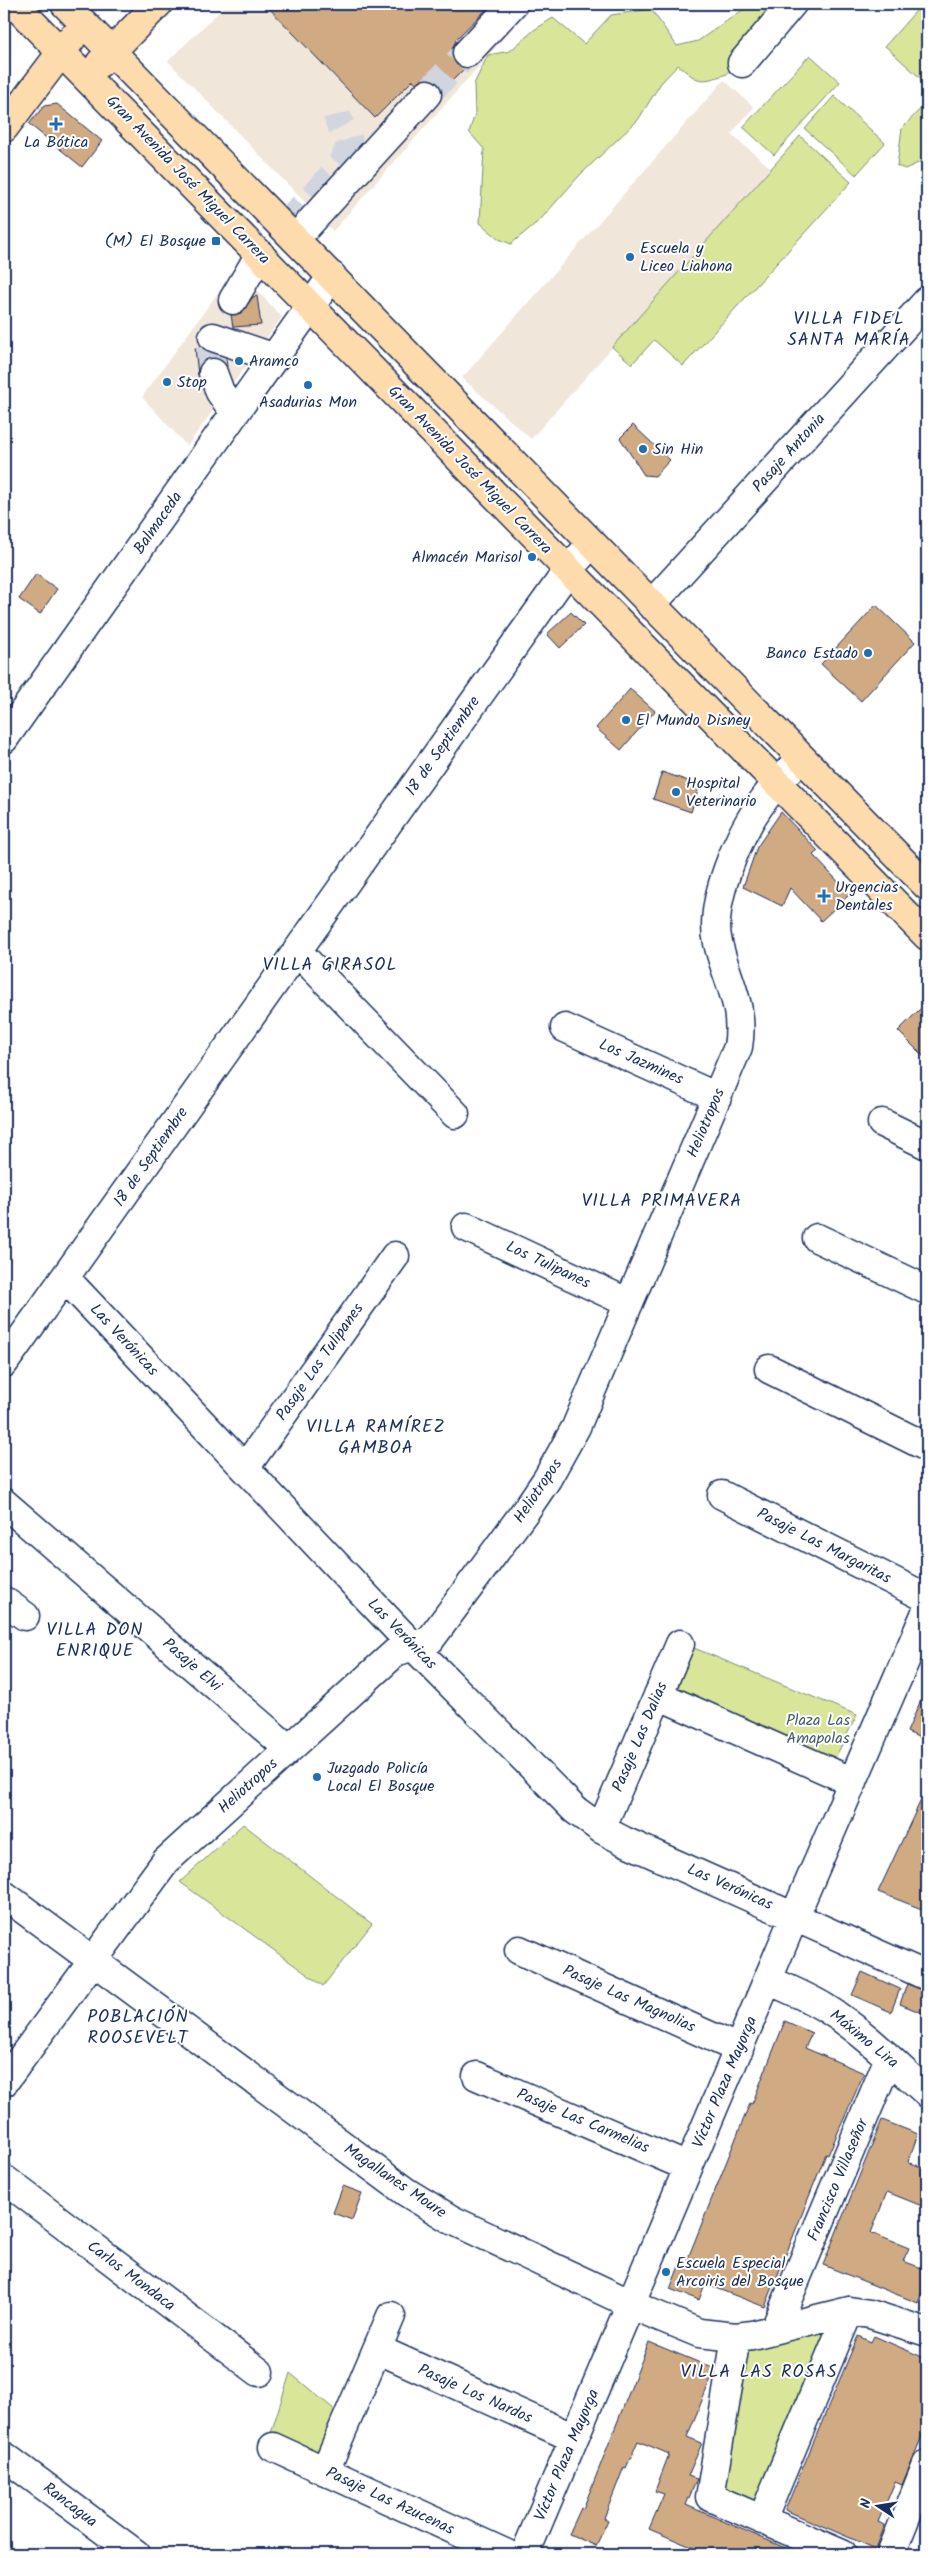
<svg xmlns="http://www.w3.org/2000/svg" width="931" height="2558" font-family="Kalam,sans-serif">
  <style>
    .built { fill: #f1e6da }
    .green { fill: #d9e699; stroke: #7a8a7c }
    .building { fill: #d0aa82; stroke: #1b2f5e }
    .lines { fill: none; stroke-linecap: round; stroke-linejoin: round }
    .minor-tunnel { stroke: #d1d5df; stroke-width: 28; stroke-dasharray: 28 14; stroke-linecap: butt }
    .minor-casing { stroke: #1b2f5e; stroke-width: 31 }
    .major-casing { stroke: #1b2f5e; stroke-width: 31 }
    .minor { stroke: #fff; stroke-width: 28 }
    .major { stroke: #fedbac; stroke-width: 28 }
    .poi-dot { fill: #1f6fb2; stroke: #fff; stroke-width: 2 }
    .labels { text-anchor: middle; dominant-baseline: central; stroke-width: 4; stroke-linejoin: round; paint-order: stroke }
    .poi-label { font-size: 16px; fill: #1b2f5e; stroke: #fff; text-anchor: start }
    .street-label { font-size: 16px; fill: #1b2f5e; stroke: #fff }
    .park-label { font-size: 16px; fill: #4a5d6d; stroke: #fff }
    .neighbourhood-label { font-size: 18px; letter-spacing: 1px; fill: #1b2f5e; stroke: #fff }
  </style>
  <rect width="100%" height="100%" fill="#fff"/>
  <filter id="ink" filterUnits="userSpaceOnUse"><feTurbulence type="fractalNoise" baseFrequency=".02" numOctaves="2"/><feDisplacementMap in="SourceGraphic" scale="10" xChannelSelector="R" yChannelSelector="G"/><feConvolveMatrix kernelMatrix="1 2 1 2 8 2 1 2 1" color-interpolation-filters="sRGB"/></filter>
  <g filter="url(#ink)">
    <path class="built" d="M227,4H534L333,231L168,61Z
      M724,80L754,107L731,134L771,168L531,439L462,378Z
      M236,268L282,317L187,446L142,397Z"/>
    <path class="green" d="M751,4H767L775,11L745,41L727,74C700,83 699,83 678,65L661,83L638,120L579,176L541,219L511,244L499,239L480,223L484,149L469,132L475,114L474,84L488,55L510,51L534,30L553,18L584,44L611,15L651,9L677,46L698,41Z
      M922,4H927V84L885,46Z
      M810,55L840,82L774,155L743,127Z
      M834,96L885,143L856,175L805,129Z
      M927,102V159L905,169L897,166L902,128Z
      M800,136L851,182L683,366L654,340L632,364L612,347Z
      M694,1648L857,1715L831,1766L673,1699Z
      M243,1824L372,1924L323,1986L180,1882Z
      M835,2327L760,2505L716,2491L741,2353Z
      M290,2373L341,2415L324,2459L270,2436Z"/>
    <path class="building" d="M265,4H492L455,40L456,41L452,49V58L457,65L465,68L442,91L438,83L431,79H423L416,83L413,80L375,118Z
      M57,104L102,141L82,167L29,124L44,106Z
      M257,296L261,325L233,327L231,315L241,313L253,297Z
      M201,347L226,358L227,367L223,361L216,358H208L201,363L198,375L195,348Z
      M633,425L670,460L655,476L644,475L620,438Z
      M36,574L57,589L40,614L19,599Z
      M876,605L915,642L861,701L821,664Z
      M571,612L584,625L560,648L547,634Z
      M630,689L655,711L621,750L596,728Z
      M662,772L700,785L691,812L653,799Z
      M781,812L818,851L813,855L850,894L821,921L790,888L782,906L743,887L757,847Z
      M927,1002V1060L898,1031Z
      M927,1686V1741L907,1732Z
      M927,1787V1911L878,1892Z
      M862,1972L900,1989L891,2012L852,1995Z
      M907,1984L927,1991V2015L900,2004Z
      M785,2021L812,2033L805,2048L864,2073L828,2155L826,2154L765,2307L705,2284L699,2300L670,2289L681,2261L686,2263L750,2103L752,2104Z
      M882,2120L918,2134L908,2162L927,2169V2208L887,2192L871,2233L909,2248L903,2261L927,2270V2278L918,2303L823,2265Z
      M343,2186L362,2193L352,2220L333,2213Z
      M858,2336L871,2342L874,2336L927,2359V2424L902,2485L895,2482L878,2522L885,2525L876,2549L785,2510Z
      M649,2342L715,2369L687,2437L702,2443L688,2476L697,2479L686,2505L799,2554H708L649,2529L664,2494L655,2491L669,2454L638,2441L626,2468L624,2467L604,2518L608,2520L596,2546L569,2534L581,2508L583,2509Z"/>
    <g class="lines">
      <path class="minor-tunnel" d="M427,94L467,53
        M283,226C297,211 353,163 349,142C348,135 340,127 337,115
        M210,346L213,373"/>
      <g class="minor-casing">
        <path id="minor" d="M467,53L513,4
          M742,63L792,4
          M295,239L427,94
          M233,300L260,254
          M213,337L275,358
          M213,373L220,392L235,413
          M651,605L927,301
          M4,739L332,276
          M297,951L455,1114
          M565,1028L717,1097
          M882,1123L927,1145
          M466,1227L629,1303
          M817,1238L927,1290
          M65,1278L412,1645L575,1810L601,1829L624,1841L927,1976
          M4,1363L568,570L591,544
          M769,1369L927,1447
          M245,1468L395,1256
          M722,1495L927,1598
          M4,1503L289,1749
          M4,1601L25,1616
          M658,1695L853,1782
          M601,1829L680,1644
          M4,1895L406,2192L452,2220L646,2311L699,2333L736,2337L752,2335L849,2311L870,2314L927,2332
          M519,1950L739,2049
          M768,1980C788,1989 808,1997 827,2009C864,2032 895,2064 927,2093
          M477,2076L688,2167
          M4,2082L166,1861L396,1652L430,1640L526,1510L547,1479L576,1427L738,1047C745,1005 727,982 718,943C708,902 740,831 765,798C775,784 789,771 801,758
          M4,2179L259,2372
          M775,2329L889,2058
          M736,2337L710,2497L842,2554
          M377,2349L574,2438
          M273,2447L507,2554
          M4,2456L136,2554
          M325,2471L391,2316
          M762,2520L849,2311
          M525,2554L795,1915L927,1610
          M891,2554L927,2464"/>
      </g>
      <g class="major-casing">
        <path id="major" d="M14,4L927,936
          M65,4L927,886
          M100,63L158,4
          M4,128L72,38"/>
      </g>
      <use href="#minor" class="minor"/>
      <use href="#major" class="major"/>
    </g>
  </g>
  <g class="poi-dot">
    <path d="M53.5 116.5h5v5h5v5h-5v5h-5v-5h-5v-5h5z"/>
    <rect x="211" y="236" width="10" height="10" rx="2.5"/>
    <circle cx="630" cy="257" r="5"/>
    <circle cx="239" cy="361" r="5"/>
    <circle cx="167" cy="382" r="5"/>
    <circle cx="308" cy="385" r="5"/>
    <circle cx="643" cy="449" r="5"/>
    <circle cx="532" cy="557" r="5"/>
    <circle cx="868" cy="653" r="5"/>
    <circle cx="626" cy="720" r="5"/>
    <circle cx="676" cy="792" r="5"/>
    <path d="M821.5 888.5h5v5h5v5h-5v5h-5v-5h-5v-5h5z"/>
    <circle cx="317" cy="1777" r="5"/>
    <circle cx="666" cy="2272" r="5"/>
  </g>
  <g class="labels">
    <g class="poi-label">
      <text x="56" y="142" text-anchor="middle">La Bótica</text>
      <text x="206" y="241" text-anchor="end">(M) El Bosque</text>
      <text x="640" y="248">Escuela y<tspan x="640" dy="18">Liceo Liahona</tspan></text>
      <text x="249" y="361">Aramco</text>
      <text x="177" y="382">Stop</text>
      <text x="308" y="402" text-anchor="middle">Asadurias Mon</text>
      <text x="653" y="449">Sin Hin</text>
      <text x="522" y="557" text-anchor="end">Almacén Marisol</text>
      <text x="858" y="653" text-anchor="end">Banco Estado</text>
      <text x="636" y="720">El Mundo Disney</text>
      <text x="686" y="783">Hospital<tspan x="686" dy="18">Veterinario</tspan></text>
      <text x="835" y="887">Urgencias<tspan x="835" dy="18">Dentales</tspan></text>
      <text x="327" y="1768">Juzgado Policía<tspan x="327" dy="18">Local El Bosque</tspan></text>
      <text x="676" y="2263">Escuela Especial<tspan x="676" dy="18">Arcoiris del Bosque</tspan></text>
    </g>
    <g class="street-label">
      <text transform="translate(188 180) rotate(46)">Gran Avenida José Miguel Carrera</text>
      <text transform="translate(789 453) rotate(-48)">Pasaje Antonia</text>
      <text transform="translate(470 470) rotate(46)">Gran Avenida José Miguel Carrera</text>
      <text transform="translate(158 523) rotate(-55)">Balmaceda</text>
      <text transform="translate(443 746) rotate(-55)">18 de Septiembre</text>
      <text transform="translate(641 1062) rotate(24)">Los Jazmines</text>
      <text transform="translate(706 1123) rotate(-67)">Heliotropos</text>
      <text transform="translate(151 1157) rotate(-55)">18 de Septiembre</text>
      <text transform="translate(548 1265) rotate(25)">Los Tulipanes</text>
      <text transform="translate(124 1340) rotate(47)">Las Verónicas</text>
      <text transform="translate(320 1362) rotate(-55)">Pasaje Los Tulipanes</text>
      <text transform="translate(538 1491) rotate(-56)">Heliotropos</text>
      <text transform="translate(824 1546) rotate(27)">Pasaje Las Margaritas</text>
      <text transform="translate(402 1634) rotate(46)">Las Verónicas</text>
      <text transform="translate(192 1665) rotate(41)">Pasaje Elvi</text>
      <text transform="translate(640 1737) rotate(-67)">Pasaje Las Dalias</text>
      <text transform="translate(248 1786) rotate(-42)">Heliotropos</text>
      <text transform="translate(730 1887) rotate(24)">Las Verónicas</text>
      <text transform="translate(629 1999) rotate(24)">Pasaje Las Magnolias</text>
      <text transform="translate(864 2039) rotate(39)">Máximo Lira</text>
      <text transform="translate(725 2082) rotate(-67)">Víctor Plaza Mayorga</text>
      <text transform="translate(583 2121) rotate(23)">Pasaje Las Carmelias</text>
      <text transform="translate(838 2180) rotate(-67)">Francisco Villaseñor</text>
      <text transform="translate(395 2181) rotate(34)">Magallanes Moure</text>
      <text transform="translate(131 2276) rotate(37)">Carlos Mondaca</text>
      <text transform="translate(475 2394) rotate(24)">Pasaje Los Nardos</text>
      <text transform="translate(567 2455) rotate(-67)">Víctor Plaza Mayorga</text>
      <text transform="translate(390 2501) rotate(25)">Pasaje Las Azucenas</text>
      <text transform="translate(70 2505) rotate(37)">Rancagua</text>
    </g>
    <g class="park-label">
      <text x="818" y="1720">Plaza Las<tspan x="818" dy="18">Amapolas</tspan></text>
    </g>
    <g class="neighbourhood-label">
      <text x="849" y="319">VILLA FIDEL<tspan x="849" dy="21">SANTA MARÍA</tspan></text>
      <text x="330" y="965">VILLA GIRASOL</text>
      <text x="662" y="1201">VILLA PRIMAVERA</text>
      <text x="376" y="1427">VILLA RAMÍREZ<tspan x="376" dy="21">GAMBOA</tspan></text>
      <text x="95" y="1630">VILLA DON<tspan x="95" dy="21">ENRIQUE</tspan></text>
      <text x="138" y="2017">POBLACIÓN<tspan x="138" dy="21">ROOSEVELT</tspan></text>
      <text x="759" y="2372">VILLA LAS ROSAS</text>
    </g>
  </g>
  <rect width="931" height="2558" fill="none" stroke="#fff" stroke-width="20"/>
  <rect x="10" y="10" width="911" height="2538" fill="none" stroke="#1b2f5e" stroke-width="2" filter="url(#ink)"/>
  <g transform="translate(878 2506) rotate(282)" stroke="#ffffff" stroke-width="4" paint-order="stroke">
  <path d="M0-4L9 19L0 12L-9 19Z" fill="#1b2f5e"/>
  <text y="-8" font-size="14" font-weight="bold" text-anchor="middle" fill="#1b2f5e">N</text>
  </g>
</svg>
